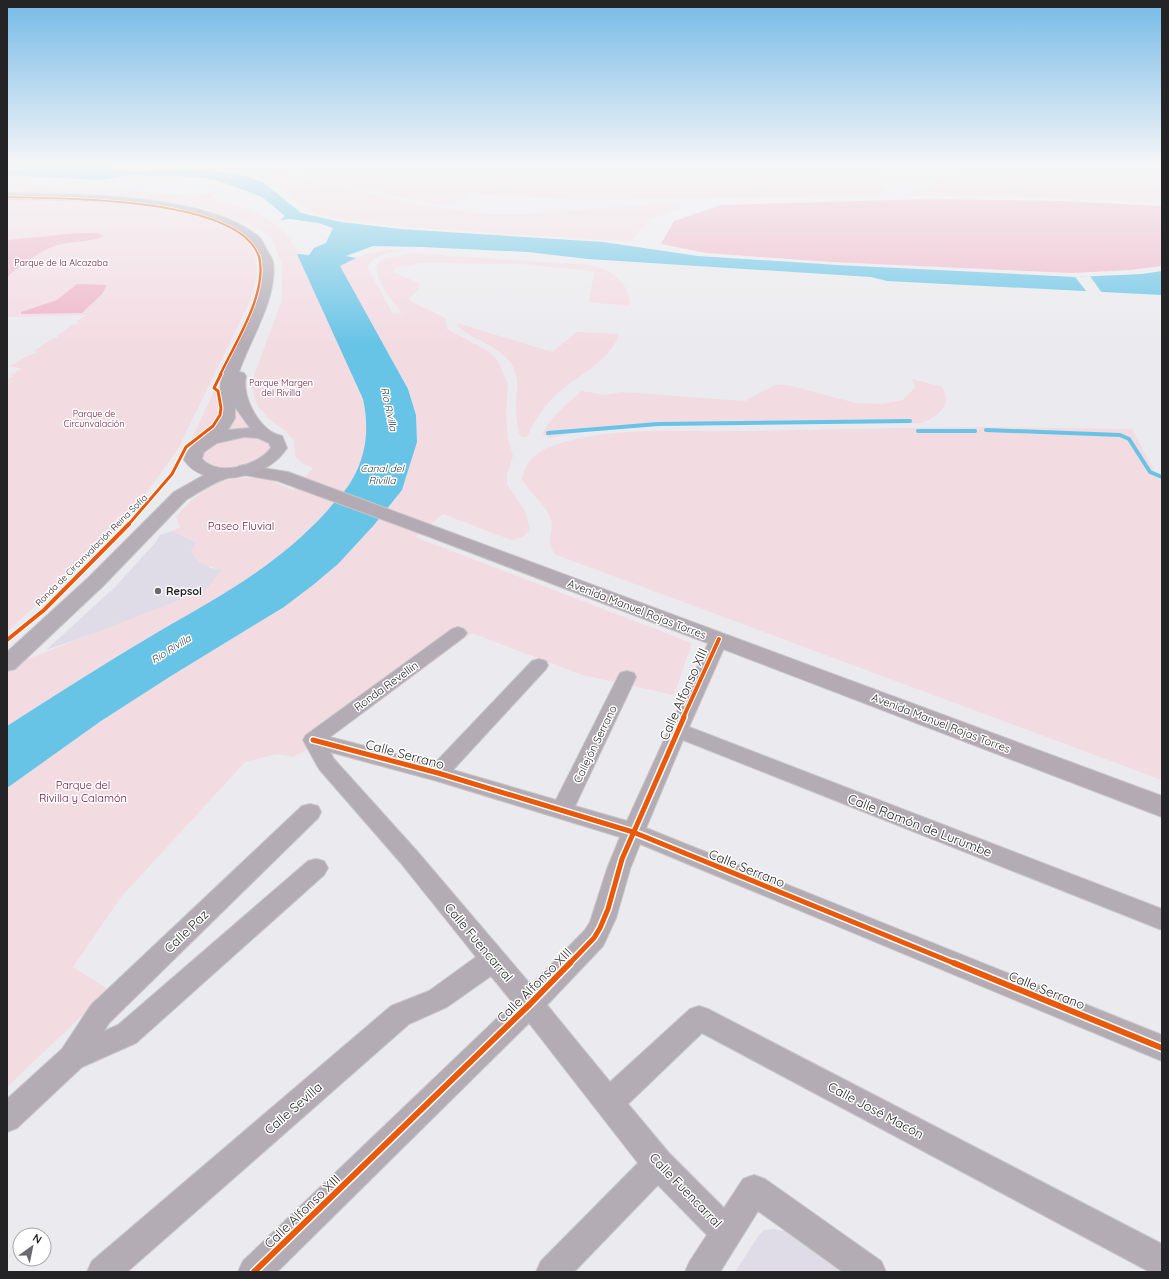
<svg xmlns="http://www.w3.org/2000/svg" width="1169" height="1279" font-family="Quicksand,sans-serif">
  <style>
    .built { fill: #dfdce7 }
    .green { fill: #f3dbe2 }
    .forest { fill: #efb6c9 }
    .water { fill: #68c4e6 }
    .pier { fill: #ebeaee }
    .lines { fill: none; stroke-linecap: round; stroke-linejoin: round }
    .stream { stroke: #68c4e6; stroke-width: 4 }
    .minor-casing { stroke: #c7c7c9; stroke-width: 2 }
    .secondary-casing { stroke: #c7c7c9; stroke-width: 2 }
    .primary-casing { stroke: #c7c7c9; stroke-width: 2 }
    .minor { fill: #b4acb4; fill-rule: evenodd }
    .secondary { fill: #b4aab3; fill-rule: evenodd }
    .primary { fill: #b5aeb7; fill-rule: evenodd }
    .cycleway-far5-casing { stroke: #fff; stroke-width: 3 }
    .cycleway-far4-casing { stroke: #fff; stroke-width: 4 }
    .cycleway-far3-casing { stroke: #fff; stroke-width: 5 }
    .cycleway-far2-casing { stroke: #fff; stroke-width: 6 }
    .cycleway-far1-casing { stroke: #fff; stroke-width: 8 }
    .cycleway-casing { stroke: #fff; stroke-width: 9 }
    .cycleway-far5 { stroke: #e8590c; stroke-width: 2 }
    .cycleway-far4 { stroke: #e8590c; stroke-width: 2.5 }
    .cycleway-far3 { stroke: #e8590c; stroke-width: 3 }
    .cycleway-far2 { stroke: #e8590c; stroke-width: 4 }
    .cycleway-far1 { stroke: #e8590c; stroke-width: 5 }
    .cycleway { stroke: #e8590c; stroke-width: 6 }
    .poi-dot { fill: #6a696d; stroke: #fff; stroke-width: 1.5 }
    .labels { text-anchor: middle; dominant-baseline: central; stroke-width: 3; stroke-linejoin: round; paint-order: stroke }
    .far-park-label { font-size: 9px; fill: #6c1136; stroke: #fff }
    .far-street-label { font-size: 9px; fill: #242427; stroke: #fff }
    .far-water-label { font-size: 10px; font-style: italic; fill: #1d323b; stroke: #fff }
    .park-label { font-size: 11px; fill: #6c1136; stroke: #fff }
    .poi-label { font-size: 11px; font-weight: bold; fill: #242427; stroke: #fff; text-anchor: start }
    .street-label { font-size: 11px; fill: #242427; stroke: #fff }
    .near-street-label { font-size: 13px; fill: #242427; stroke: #fff }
  </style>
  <rect width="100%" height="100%" fill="#ebeaee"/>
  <path class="built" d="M172,531L196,542L210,568L223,569L201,596L46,650L115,587L155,543L160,535Z
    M774,1229L788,1232L842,1272H735L759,1235L764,1230Z"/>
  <path class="green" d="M130,165H252L426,206L485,214H528L669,203L683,207L649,220L631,242L406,227L338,219L310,212L273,183L258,175L218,169L138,168Z
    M265,165H879L877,171L883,183L885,192L882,194L874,196L579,200L471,193C463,204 453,205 440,205L359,188Z
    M960,165H1065L1075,167L1089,165H1162V203L992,196H903L968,167Z
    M7,184L138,191L193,196L219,190L224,192L212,195L216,200C252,212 279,215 297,251L363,399C369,426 367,454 353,478C347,490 335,501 327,511C278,565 221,596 158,632C107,662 57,694 7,726V674L25,660L192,595L201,596L222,570C208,565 199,567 191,551L196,542L172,531L180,527L176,517C196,492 221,475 255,478C268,479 281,485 293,490L313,468L302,463L295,456L294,440L282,428L269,419L257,405L251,384L282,300V264L271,237L246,222L196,206L126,196L7,191Z
    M7,198C69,200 185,197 236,233C240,236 245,238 248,242C262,263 257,281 249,303L178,449L145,495L115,532L7,632V380L14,376L10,375L22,369L10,366L25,357L38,352L34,351L52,339L60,337L57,336L72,325L81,323L76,322L87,315L7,317Z
    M387,250H406C392,252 375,254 367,267L393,314L402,313C392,300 374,281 377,264L384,259L412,253L588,265C611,269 630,282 630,306L589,302L594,271L519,264L422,263L395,268L392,272L419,283V289L408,300L445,318L447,329L488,351L498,361L508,384L506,414L508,438L513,456L507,474V484L525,511L530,530L522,537L511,540L443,514L415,537L692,643L674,695L582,675L472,633L334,735L293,757L277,754L245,762L121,897L73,967L109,990L7,1087V788L101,721L171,676L284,607L313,585L338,564L374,525L402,490L417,442L416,415L408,389L340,266L366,254Z
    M457,323L552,352L577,332L619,334C609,363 575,376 555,396C543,407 534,422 527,437H522L519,434C517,425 516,416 516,407C516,389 521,383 512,365C502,345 460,336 457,323Z
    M912,379L942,387C953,405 938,417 921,423L662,425L614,428L573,433L550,438L543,435C546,420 570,401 582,391L605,395L621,392L745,401L775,385H787L856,403L883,404L903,400L915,387Z
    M214,391H216C216,397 219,405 219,410C217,423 201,435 191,440Z
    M235,406L249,428L226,430L234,415Z
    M970,427L1132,429L1156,474L1162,475V780L554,554C553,550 550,544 550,539C551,532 553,528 551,520C546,504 530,494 522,479C525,464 533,454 547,448C605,425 679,432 739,431C816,430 893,428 970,427Z
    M237,437H257L269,444C274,465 214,477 203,457C206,442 225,440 237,437Z"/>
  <path class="forest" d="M928,199L1063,201L1162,206V266L1130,270L1071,273L832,262L706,253L661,244L674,221L721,205Z
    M79,233H98L103,236C98,241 68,242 57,245C39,251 21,265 7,277V240Z
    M77,284L107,285L102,294L82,313L21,314V312L57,300Z"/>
  <path class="water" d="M7,165H110L114,171H121L195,169L239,174L263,182L301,213L341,222L400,229L603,242L698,256L838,265L1075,277L1142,274L1162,271V295L887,281L871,277L588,259L528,252L423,247L373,246L346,256L356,258L340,266L408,389L416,415L417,442L402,490L374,525L338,564L313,585L284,607L171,676L101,721L7,788V726C57,694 107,662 158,632C221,596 278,565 327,511C335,501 347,490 353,478C367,454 369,426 363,399L297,254L309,255L314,248L326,243L333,228L318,223L290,219L280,220L285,216L262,197L216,180L199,177L132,175L101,180L7,175Z"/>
  <path class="pier" d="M1090,276L1102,293L1087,292L1075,277Z"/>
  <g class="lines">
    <path class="stream" d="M986,430L1120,435L1129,439L1150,472L1162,477
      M918,431H975
      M548,433L658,424L910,421"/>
    <g class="minor-casing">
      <path id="minor" d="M458,627L464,629L467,633L464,637L330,737L434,764L532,661L539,659L546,661L548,665L546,669L453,770L556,800L618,677L620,673L627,671L634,673L636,677L575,806L627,821L710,639L713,635L719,633L725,635L728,639L689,727L1162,909V930L683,740L646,828L1162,1035V1061L640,844L630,869L616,918L603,946L547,1005L610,1082L690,1009L699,1006L708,1009L1162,1244V1272H1150L702,1033L628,1104L669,1153L724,1208L743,1179L754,1175L765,1179L881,1261L886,1272H843L758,1211L720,1272H685L690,1261L707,1235L658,1185L574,1272H536L541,1261L638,1163L529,1023L277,1272H238L243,1261L513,1003L491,976L447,1007L409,1024L127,1272H87L92,1261L391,1006L429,991L476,957L400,862L319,769L303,740L306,735L452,629ZM330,752L437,781L620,837L607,869L590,922L585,930L531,985L416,850L334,759Z
        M310,804L318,806L321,812L318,818L109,1023L104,1031L118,1025L308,861L316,859L324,861L328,868L324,875L136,1043L82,1067L17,1128L7,1132V1099L62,1049L91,1005L302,806Z"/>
    </g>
    <g class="secondary-casing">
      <path id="secondary" d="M245,465L288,472L1162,796V817L430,537L278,481L239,474L236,470L239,466Z"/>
    </g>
    <g class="primary-casing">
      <path id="primary" d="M7,193C74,194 205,193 258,236C263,240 265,247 268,252C270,255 272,259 273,262C278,298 250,339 239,372L244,373L246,376C242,395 255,420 270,431C273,433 278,435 282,436L287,448C275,466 258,473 237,477C233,478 229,477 225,479C211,484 199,492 186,500L103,586L15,669L7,671V652L88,578L174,492L204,475C195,472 190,468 184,460C189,440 214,437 219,416C222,404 218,391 222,377C231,347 270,291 261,260C259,255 255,246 251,242C248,238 242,236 239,233C184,198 72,200 7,199ZM235,407L250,428L228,430L235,418ZM244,437L258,438L269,443L271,448C257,466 219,477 202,459L204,452L217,443Z"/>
    </g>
    <use href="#minor" class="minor"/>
    <use href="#secondary" class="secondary"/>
    <use href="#primary" class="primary"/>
    <g class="cycleway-far5-casing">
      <path id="cycleway-far5" d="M7,197C61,199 239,196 259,257"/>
    </g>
    <g class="cycleway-far4-casing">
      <path id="cycleway-far4" d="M220,375C236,341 268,293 259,256"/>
    </g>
    <g class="cycleway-far3-casing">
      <path id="cycleway-far3" d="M128,525L172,474L186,447L213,426L220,415L221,408L218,391L214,388L221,374"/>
    </g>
    <g class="cycleway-far2-casing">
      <path id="cycleway-far2" d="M7,640L44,610L129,524
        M683,718L719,639"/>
    </g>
    <g class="cycleway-far1-casing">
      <path id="cycleway-far1" d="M313,740L438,773L633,832L956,964
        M569,964L594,938L600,928L608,909L622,859L684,717"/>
    </g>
    <g class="cycleway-casing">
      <path id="cycleway" d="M954,963L1162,1048
        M254,1272L530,1004L570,963"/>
    </g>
    <use href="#cycleway-far5" class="cycleway-far5"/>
    <use href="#cycleway-far4" class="cycleway-far4"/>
    <use href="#cycleway-far3" class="cycleway-far3"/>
    <use href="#cycleway-far2" class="cycleway-far2"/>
    <use href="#cycleway-far1" class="cycleway-far1"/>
    <use href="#cycleway" class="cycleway"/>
  </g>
  <linearGradient id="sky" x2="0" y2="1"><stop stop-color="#75bae7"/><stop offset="0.48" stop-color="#f6f6f7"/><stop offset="1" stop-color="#f6f6f7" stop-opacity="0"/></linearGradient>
  <rect width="1169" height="344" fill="url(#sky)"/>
  <circle class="poi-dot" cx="158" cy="591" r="4"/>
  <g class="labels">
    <g class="far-park-label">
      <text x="61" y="262">Parque de la Alcazaba</text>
      <text x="281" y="382">Parque Margen<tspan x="281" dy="10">del Rivilla</tspan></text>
      <text x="94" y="413">Parque de<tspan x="94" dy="10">Circunvalación</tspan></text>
    </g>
    <g class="far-street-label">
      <text transform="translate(91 550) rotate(-45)">Ronda de Circunvalación Reina Sofía</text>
    </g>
    <g class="far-water-label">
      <text transform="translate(389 409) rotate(78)">Río Rivilla</text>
      <text x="382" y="468">Canal del<tspan x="382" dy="12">Rivilla</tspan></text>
      <text transform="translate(171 649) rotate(-32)">Río Rivilla</text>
    </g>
    <g class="park-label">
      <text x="241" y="526">Paseo Fluvial</text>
      <text x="83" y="785">Parque del<tspan x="83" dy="13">Rivilla y Calamón</tspan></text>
    </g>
    <g class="poi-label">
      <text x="166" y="591">Repsol</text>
    </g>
    <g class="street-label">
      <text transform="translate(637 609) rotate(21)">Avenida Manuel Rojas Torres</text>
      <text transform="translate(386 686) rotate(-36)">Ronda Revellín</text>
      <text transform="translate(941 723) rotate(21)">Avenida Manuel Rojas Torres</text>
      <text transform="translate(595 744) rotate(-64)">Callejón Serrano</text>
    </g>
    <g class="near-street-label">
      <text transform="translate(683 694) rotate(-66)">Calle Alfonso XIII</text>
      <text transform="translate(405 754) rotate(15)">Calle Serrano</text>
      <text transform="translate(920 825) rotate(21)">Calle Ramón de Lurumbe</text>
      <text transform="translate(747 868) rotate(22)">Calle Serrano</text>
      <text transform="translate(186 931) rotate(-44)">Calle Paz</text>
      <text transform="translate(479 942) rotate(50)">Calle Fuencarral</text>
      <text transform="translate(534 985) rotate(-45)">Calle Alfonso XIII</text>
      <text transform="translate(1047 990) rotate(22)">Calle Serrano</text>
      <text transform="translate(293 1108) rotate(-41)">Calle Sevilla</text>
      <text transform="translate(876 1110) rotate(28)">Calle José Macón</text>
      <text transform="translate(686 1190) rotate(46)">Calle Fuencarral</text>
      <text transform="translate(302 1211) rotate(-44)">Calle Alfonso XIII</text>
    </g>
  </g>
  <rect width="1169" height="1279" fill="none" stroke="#242427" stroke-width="16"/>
  <g transform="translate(32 1247) rotate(33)"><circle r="19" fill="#ffffff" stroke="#a7a7a9"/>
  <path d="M0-3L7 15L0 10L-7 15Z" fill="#6a696d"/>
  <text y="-6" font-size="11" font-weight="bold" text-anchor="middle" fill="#242427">N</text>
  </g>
</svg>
